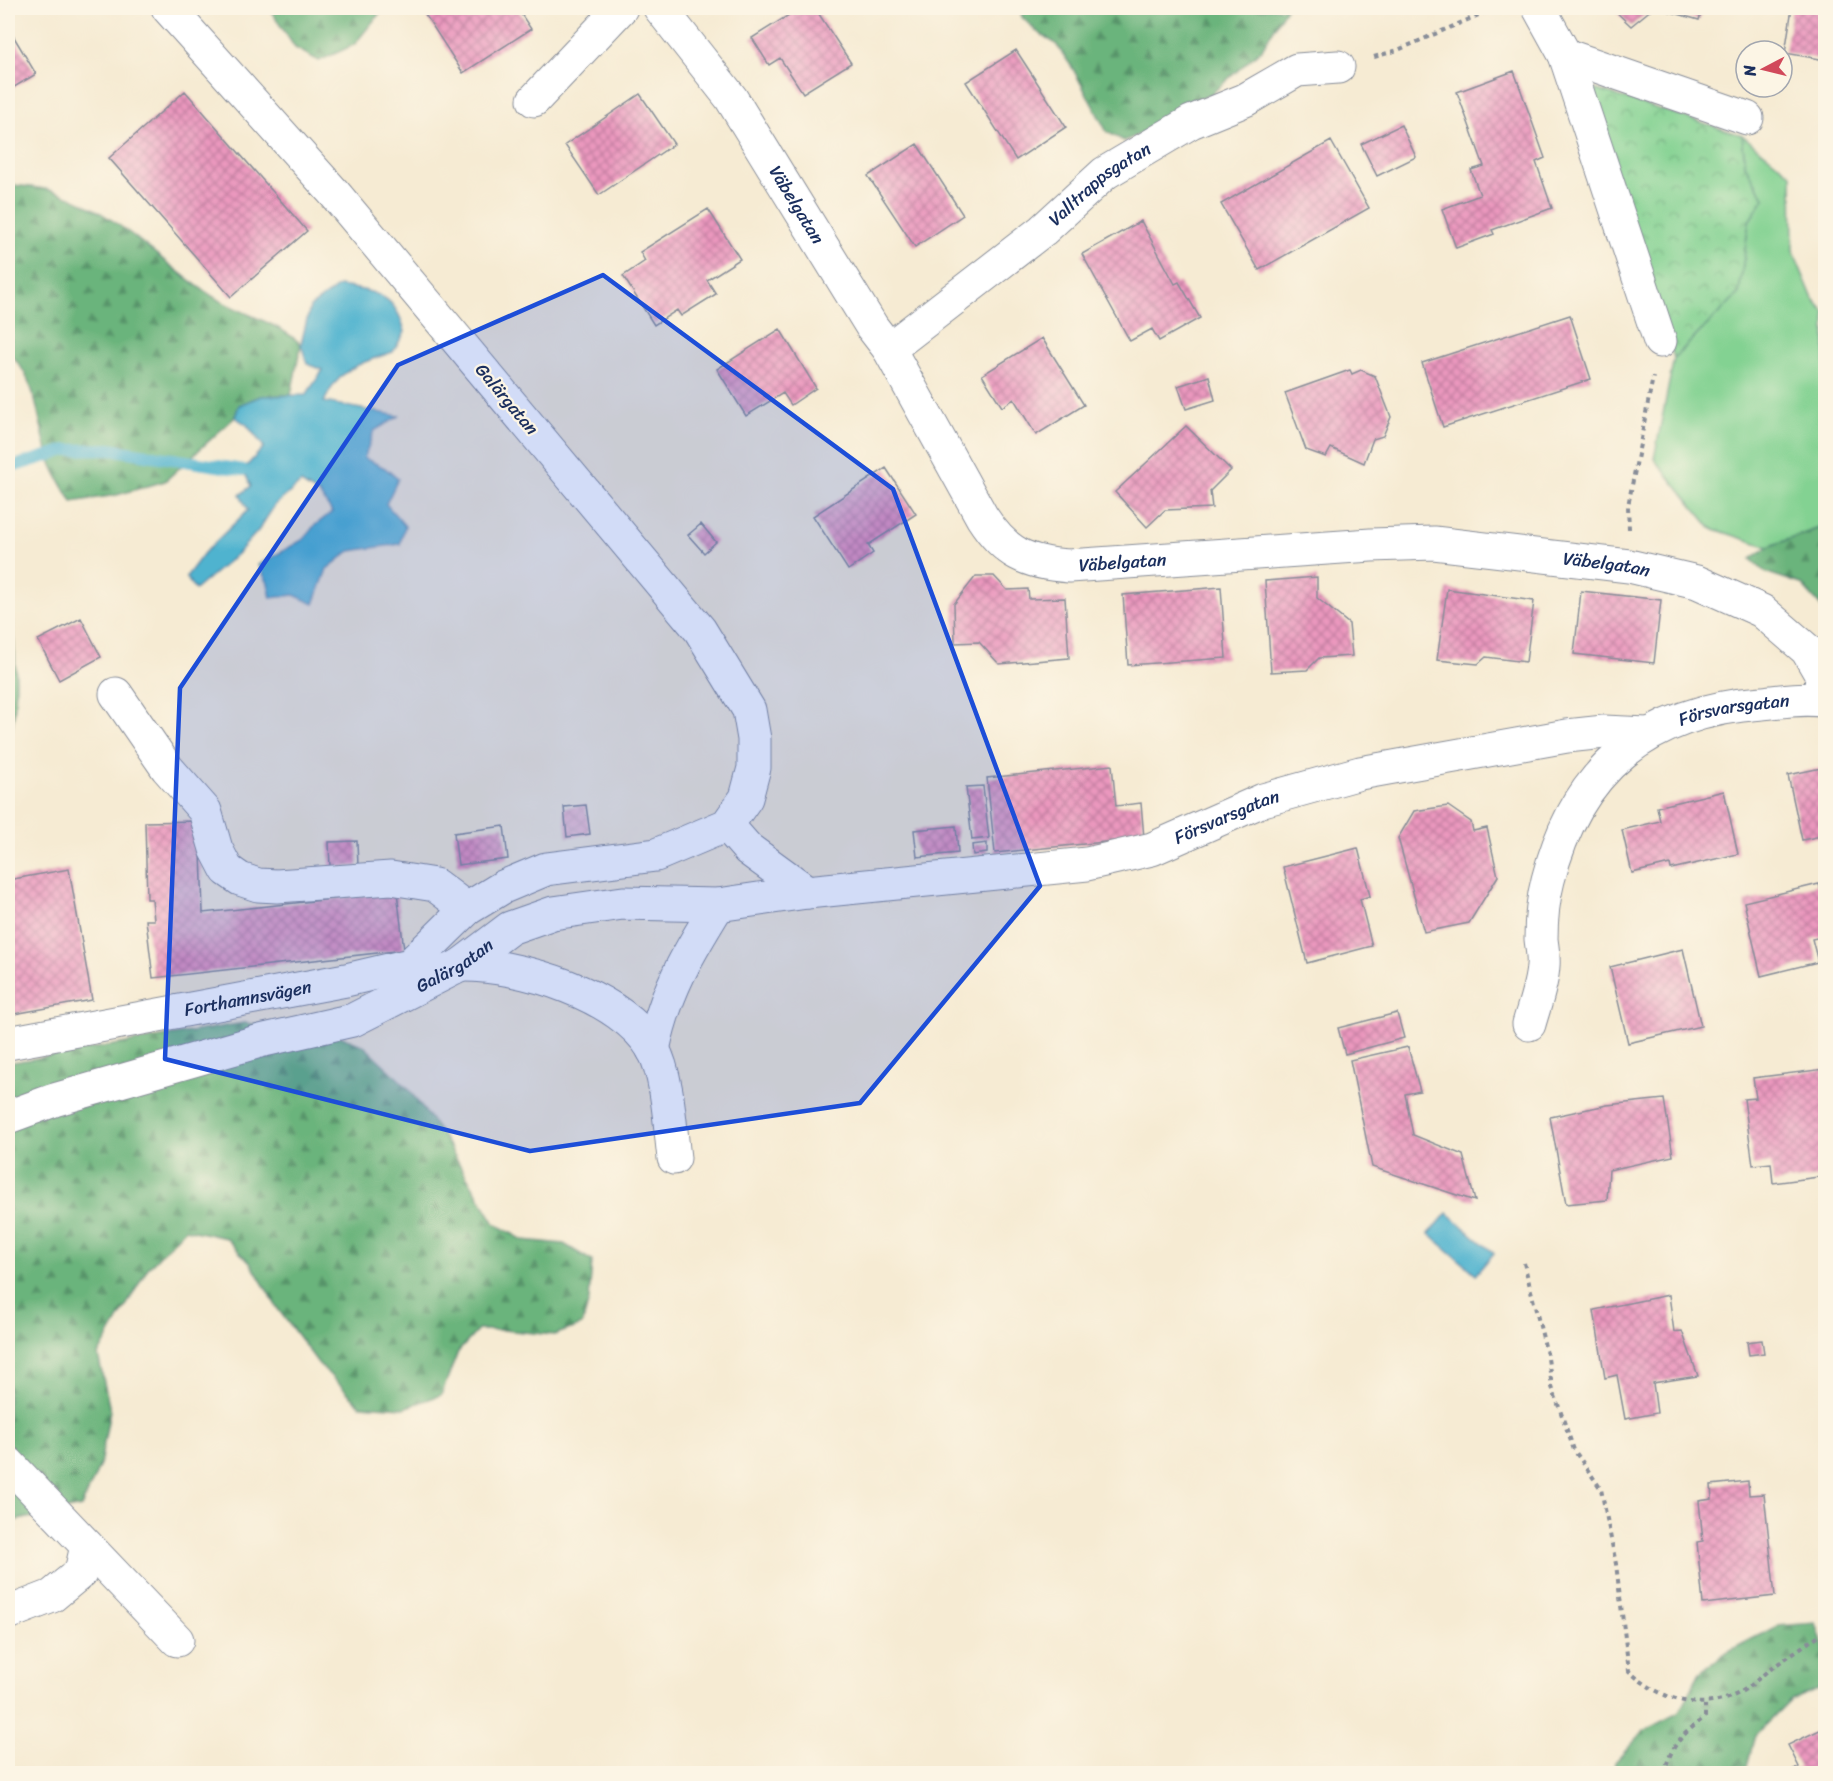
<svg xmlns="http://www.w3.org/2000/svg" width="1833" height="1781" font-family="Sriracha,sans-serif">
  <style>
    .grass { fill: #83d292; stroke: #4f8078; stroke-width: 1.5 }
    .forest { fill: url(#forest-firs); stroke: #42726d; stroke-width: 1.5 }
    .park { fill: url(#park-crowns); stroke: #4f8078; stroke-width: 1.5 }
    .water { fill: #50b3cf; stroke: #367196; stroke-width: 1.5 }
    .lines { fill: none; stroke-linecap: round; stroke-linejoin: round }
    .stream { stroke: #50b3cf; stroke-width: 12 }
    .building { fill: url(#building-cross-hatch) }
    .minor-casing { stroke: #888d98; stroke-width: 35 }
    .path { stroke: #888d98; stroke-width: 4; stroke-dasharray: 4.5 4.5; stroke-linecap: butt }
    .minor { stroke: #fff; stroke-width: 33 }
    .marked { fill: #1d4ed8; fill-opacity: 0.2; stroke: #1d4ed8; stroke-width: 4.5; stroke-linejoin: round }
    .labels { text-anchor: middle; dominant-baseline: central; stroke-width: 4.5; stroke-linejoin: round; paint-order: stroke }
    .street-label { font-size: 18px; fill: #1b2f5e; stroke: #fcf5e5 }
  </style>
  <defs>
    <pattern id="forest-firs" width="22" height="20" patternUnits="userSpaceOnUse" patternTransform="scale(1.5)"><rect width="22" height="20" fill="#6ab47c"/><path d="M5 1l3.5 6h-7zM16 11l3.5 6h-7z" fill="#569369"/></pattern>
    <pattern id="park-crowns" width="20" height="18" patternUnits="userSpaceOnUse" patternTransform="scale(1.5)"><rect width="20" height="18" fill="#83d292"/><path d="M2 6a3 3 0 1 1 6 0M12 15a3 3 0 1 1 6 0" fill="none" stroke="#6aab7a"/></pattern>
    <pattern id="building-cross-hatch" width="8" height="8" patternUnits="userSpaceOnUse" patternTransform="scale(1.5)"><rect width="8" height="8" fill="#eb98be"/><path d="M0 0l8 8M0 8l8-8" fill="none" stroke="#be7c9e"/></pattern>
  </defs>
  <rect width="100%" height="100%" fill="#fcf5e5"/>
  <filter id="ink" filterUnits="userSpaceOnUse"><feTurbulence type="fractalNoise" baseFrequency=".0167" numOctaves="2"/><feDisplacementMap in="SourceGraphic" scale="12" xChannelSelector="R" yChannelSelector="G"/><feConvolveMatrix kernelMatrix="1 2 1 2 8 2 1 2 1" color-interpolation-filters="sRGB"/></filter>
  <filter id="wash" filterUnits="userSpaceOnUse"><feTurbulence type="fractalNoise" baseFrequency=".008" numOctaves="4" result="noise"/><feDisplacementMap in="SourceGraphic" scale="24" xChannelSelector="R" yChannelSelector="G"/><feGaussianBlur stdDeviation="1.35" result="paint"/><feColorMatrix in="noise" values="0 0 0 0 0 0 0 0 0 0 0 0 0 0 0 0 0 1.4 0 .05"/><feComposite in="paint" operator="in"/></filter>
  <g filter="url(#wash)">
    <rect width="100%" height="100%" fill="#f6ebd3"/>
    <path class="grass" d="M1742,135L1792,175L1793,251L1813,299L1825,312V526L1768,547L1711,528L1654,459L1674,358L1739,293L1749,221L1764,198L1745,165Z"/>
    <path class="forest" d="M269,8H384L354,45L319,61L295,48Z
      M1020,8H1286L1262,49L1211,94L1176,110L1152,129L1124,141L1107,132L1072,67L1056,44L1036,31L1022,17Z
      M8,184C23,187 42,187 57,192C120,213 162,266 217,299C246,316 275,321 301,344L291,395L261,396L239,405L235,417L165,481L117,495L72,502C65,489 55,475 50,460C37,424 39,379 8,352Z
      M1825,526V611L1801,584L1765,572L1751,559L1768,547Z
      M8,613L11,615C16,661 20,701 8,746Z
      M244,1023L337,1035L364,1046L407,1087L442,1135L495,1224L523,1240L564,1244L592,1261L589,1300L582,1325L554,1335L503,1330H478L458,1352L441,1395L404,1408L360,1405L318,1363L278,1309L252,1265L226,1238L185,1229L148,1268L98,1355L110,1410L100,1465L81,1507L8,1522V1063Z
      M1816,1623L1825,1652V1686L1791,1700L1755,1736L1745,1773H1613L1615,1762L1645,1730L1678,1713L1700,1672L1727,1652L1777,1626Z"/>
    <path class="park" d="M1588,87L1742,135L1745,165L1764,198L1749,221L1739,293L1674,358Z"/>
    <path class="water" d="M339,286C375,292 395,292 405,332L393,352C360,363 339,368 324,402L399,416L374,431L364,458L385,468L398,479L386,504L405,526L400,544L350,551L327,569L314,604L294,595L271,598L268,583L258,565L304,539L314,526L332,512L320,495L301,483L275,505L258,531L237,554L195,590L186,577L204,553L248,510L240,495L251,486L243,470L264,447L247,425L235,417L239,405L261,396L306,395L323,370L307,364L301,344L310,307Z
      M1447,1213L1494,1253L1476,1274L1429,1234Z"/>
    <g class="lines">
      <path class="stream" d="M18,465L66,450L109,449L243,470"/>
    </g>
    <g id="blocks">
      <path class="building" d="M421,8H517L531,29L463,73Z
        M800,8H815L851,63L803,93L780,58L769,65L752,38Z
        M1612,8H1653L1631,26Z
        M1657,8H1703L1699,20Z
        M1792,8H1826V60L1785,53Z
        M8,27L36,74L11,89L8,83Z
        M1016,50L1066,127L1016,160L966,82Z
        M1514,71L1545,158L1536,162L1552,208L1492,230L1494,234L1456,248L1442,209L1480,195L1471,170L1484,166L1457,92Z
        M185,91L307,231L231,297L109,158Z
        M640,94L674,144L599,195L565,145Z
        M1401,125L1416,157L1377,176L1361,144Z
        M1331,141L1369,208L1259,270L1221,204Z
        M917,144L963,215L915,247L868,176Z
        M708,209L740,259L707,280L716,294L681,316L677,310L654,325L623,276L645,261L640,252Z
        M1141,221L1175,284L1179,282L1200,318L1159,341L1152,329L1130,341L1082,254Z
        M1570,315L1591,379L1443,427L1422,363Z
        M780,329L816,388L791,405L783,393L746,416L717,369Z
        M1042,338L1084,405L1036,435L1014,399L1002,407L982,375Z
        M1350,370L1352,374L1361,370L1375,376L1391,417L1383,436L1373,439L1364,463L1331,448L1326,457L1306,450L1285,393Z
        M1209,376L1215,400L1186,409L1178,386Z
        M1186,426L1231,470L1210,491L1212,508L1165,510L1147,527L1115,492Z
        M886,468L916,514L868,545L873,553L848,570L813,516Z
        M701,524L716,542L704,553L688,535Z
        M976,576H994L1007,590L1028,589L1029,599L1065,598L1069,658L999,664L979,642L955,643L954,604Z
        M1317,577V598L1349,624L1352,656L1319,658L1307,670L1271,672L1265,581Z
        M1221,587L1226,658L1128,665L1123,595Z
        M1447,589L1534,601L1526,662L1486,657L1478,664L1437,660Z
        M1581,591L1661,600L1654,663L1574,654Z
        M81,618L101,657L59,680L38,640Z
        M1112,765L1116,806L1141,803L1144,838L995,853L987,778Z
        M1826,767V835L1802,840L1788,775Z
        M983,786L989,838L972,840L966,787Z
        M1724,791L1738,854L1671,869L1670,864L1632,873L1622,830L1660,821L1657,807Z
        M586,805L590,834L567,837L564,807Z
        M1448,806L1471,822L1473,831L1487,828L1498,876L1469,923L1424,932L1398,838L1414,811Z
        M200,821L203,913L397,892L404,950L153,978L146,920H154L152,899H147L145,822Z
        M504,826L508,859L458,865L454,833Z
        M956,826L958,853L917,857L914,830Z
        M357,841L358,866L330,867L329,842Z
        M987,843V853L973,855L972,845Z
        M1358,848L1370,896L1360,899L1372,946L1307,963L1283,867Z
        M69,869L92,1000L8,1015V880Z
        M1819,884L1826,909V936L1812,939L1818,962L1761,976L1744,902Z
        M1683,949L1701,1026L1628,1043L1610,967Z
        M1397,1013L1404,1038L1345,1054L1338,1028Z
        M1408,1047L1420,1091L1405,1094L1413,1135L1463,1155L1475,1201L1372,1167L1350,1060Z
        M1825,1069L1826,1176L1773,1183L1771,1163L1753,1165L1744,1099L1756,1098L1753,1078Z
        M1664,1099L1673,1156L1609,1170L1607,1200L1566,1204L1550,1117L1607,1105Z
        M1669,1295L1674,1332L1682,1331L1698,1376L1653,1383L1657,1413L1625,1419L1617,1375L1605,1378L1594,1310Z
        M1762,1340L1764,1353L1749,1355L1747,1342Z
        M1748,1481L1749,1495L1764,1494L1775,1596L1703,1604L1697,1542L1703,1541L1699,1501L1712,1499L1711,1485Z
        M1826,1727V1774H1787L1799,1767L1788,1745Z"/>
    </g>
  </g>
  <g filter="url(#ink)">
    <use href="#blocks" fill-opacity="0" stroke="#888d98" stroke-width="1.5"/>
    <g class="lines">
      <g class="minor-casing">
        <g id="minor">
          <path id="s1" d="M660,8L731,98L872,327L889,349L982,517C1005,553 1026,563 1069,566L1371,545L1434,543L1629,566L1697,582L1762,611L1807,650L1822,676L1820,700"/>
          <path d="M1539,8L1565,55L1660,341"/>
          <path d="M1565,55L1747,118"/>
          <path d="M534,100L621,8"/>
          <path id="s2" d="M889,349L1043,230L1105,173L1191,122L1245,100L1297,70L1338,67"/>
          <path d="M116,694L167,768L205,811L216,849L227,870L240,879L258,885L277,886L391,878L435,885L467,909"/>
          <path d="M727,825L748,849L807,892"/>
          <path d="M461,965C520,964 621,995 653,1049C668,1076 670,1127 674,1158"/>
          <path id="s3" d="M1529,1024C1534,1006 1542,985 1543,966C1544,958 1542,948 1541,939C1541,920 1543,899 1548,880C1576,769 1648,711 1762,703C1782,701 1806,697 1826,701"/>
          <path id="s4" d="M8,1043L346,980L410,965L467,909L503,887L546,869L656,855L727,825L746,798L754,768V739L749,710L700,630L335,194L168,8"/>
          <path d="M653,1050C665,992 687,955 718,905"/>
          <path id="s5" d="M8,1117L54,1100L260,1041L353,1020L461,965L510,928L553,913L623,903L718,905L807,892L1087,864L1152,849L1263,800L1360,773L1567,736L1604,732L1647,734"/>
          <path d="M8,1463L177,1640"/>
          <path d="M8,1613L52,1596L81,1572L87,1546"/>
        </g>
      </g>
      <path class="path" d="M1374,57L1398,50L1495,8
        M1629,529L1628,506L1653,377
        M1524,1263L1548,1358L1552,1387L1574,1450L1601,1489L1616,1564L1629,1671C1661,1701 1707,1716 1747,1688C1756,1682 1763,1674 1772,1668C1790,1655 1808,1643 1826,1630
        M1664,1774C1672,1743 1681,1736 1705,1717V1705"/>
      <use href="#minor" class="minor"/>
    </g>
  </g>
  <path class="marked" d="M603,275L893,489L1040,886L860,1103L530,1151L165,1059L180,688L398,365Z"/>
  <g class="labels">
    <g class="street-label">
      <text stroke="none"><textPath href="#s2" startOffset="268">Valltrappsgatan</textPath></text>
      <text stroke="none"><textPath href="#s1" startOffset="240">Väbelgatan</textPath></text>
      <text transform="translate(507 399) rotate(50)">Galärgatan</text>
      <text stroke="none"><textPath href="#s1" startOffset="762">Väbelgatan</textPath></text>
      <text stroke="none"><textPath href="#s1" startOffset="1248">Väbelgatan</textPath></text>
      <text stroke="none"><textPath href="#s3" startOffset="418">Försvarsgatan</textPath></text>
      <text stroke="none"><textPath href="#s5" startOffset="1272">Försvarsgatan</textPath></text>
      <text stroke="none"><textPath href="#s5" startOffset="474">Galärgatan</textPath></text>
      <text stroke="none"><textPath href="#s4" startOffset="244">Forthamnsvägen</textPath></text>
    </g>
  </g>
  <rect width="1833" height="1781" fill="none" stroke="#fcf5e5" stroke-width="30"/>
  <g transform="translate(1764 69) rotate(263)"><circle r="28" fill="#fcf5e5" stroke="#a2a6af" stroke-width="1.5"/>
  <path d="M0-4.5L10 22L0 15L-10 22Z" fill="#d1495b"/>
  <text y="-9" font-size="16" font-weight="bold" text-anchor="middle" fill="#1b2f5e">N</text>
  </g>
</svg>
